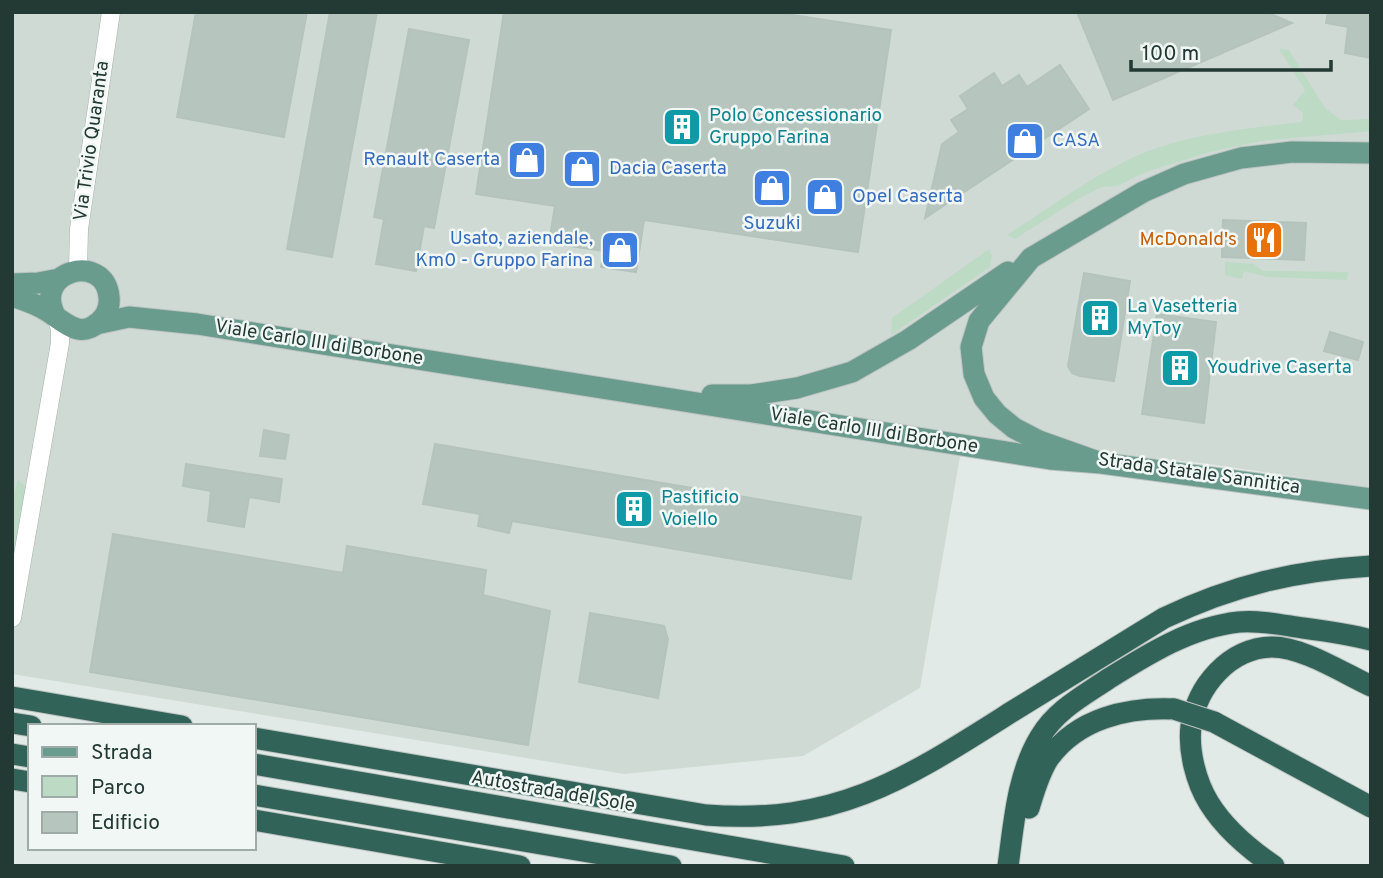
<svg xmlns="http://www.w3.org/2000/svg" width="1383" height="878" font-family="Overpass,sans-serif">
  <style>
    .built { fill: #d0dad5 }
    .green { fill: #bcdac4 }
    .building { fill: #b7c5bf; stroke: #b4c3bd; stroke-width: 2 }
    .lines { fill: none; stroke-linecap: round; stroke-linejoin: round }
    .minor-casing { stroke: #a4b1ad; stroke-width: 19 }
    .major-casing { stroke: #bdc4c2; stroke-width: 23 }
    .highway-casing { stroke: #bdc4c2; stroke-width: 23 }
    .minor { stroke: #fff; stroke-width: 18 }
    .major { stroke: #6a9c8e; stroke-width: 21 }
    .highway { stroke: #326358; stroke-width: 21 }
    .highway-bridge-casing { stroke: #bdc4c2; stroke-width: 23; stroke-linecap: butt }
    .highway-bridge { stroke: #326358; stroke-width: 21 }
    .labels { text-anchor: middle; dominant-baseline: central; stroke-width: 5; stroke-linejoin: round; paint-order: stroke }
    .culture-label { font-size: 19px; fill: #0d838f; stroke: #f1f7f4; text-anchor: start }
    .street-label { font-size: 19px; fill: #233933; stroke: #f1f7f4 }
    .shop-label { font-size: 19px; fill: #366cbe; stroke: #f1f7f4; text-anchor: start }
    .food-label { font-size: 19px; fill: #c56008; stroke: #f1f7f4; text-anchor: end }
  </style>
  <rect width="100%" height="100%" fill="#e1eae6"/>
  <path class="built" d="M12,12H1371V488L1202,463L963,439L920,688L803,756L624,774L12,674Z"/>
  <path class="green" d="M1279,49L1289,50L1325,108L1341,120L1371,119V131L1261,141L1210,152L1146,172L1117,186L1102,187L1083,196L1015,239L1007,235C1053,206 1103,167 1154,149C1202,132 1252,128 1302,122L1303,113L1293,105L1305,90Z
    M989,249L992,256L990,267L891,335L892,318Z
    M1225,262L1254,264L1263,271L1348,272L1347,280L1267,277L1244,271L1242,279L1225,275Z
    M18,480L26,487L12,562V501Z"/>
  <path class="building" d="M196,12H307L284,137L177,117Z
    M330,12H377L332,257L287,249Z
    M504,12H773L891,30L858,252L644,220L636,272L601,267L604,251L549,243L555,206L476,194Z
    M1077,12H1266L1292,23L1113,100Z
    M1328,12H1371V58L1345,53L1348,27L1326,23Z
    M409,29L469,40L434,228L424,226L416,271L376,264L384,219L374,217Z
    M1060,65L1089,109L925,218L942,144L959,132L951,120L968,109L960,96L994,73L1002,86L1019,75L1027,87Z
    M1223,220L1306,223L1304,260L1222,257Z
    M1084,273L1130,281L1114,381L1080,376L1072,373L1068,366Z
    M1157,314L1216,322L1204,423L1142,414Z
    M1330,332L1363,342L1358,360L1324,351Z
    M264,430L289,435L285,459L260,456Z
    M435,444L861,517L851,579L512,521L509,533L478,526L480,514L423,504Z
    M186,464L282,479L279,502L249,497L244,527L208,521L211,491L183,486Z
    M113,534L343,573L347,546L486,570L483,595L550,611L528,745L90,672Z
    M590,613L664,626L668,639L658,698L579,682Z"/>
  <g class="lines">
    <g class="minor-casing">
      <path id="minor" d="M78,270L79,229L111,12
        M12,618L60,343V329L56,317"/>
    </g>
    <g class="major-casing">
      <path id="major" d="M1371,153L1292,152L1241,158L1184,174L1143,192L1031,258L979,321L971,347L974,374L984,398L997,414L1014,428L1039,441L1101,463L1371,499
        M12,284L38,283L59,279
        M12,296C24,300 37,304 47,311C64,321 79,340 99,322C106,316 110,307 109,297C105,251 30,271 56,317
        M96,324L129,317L197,324L1050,459L1101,463
        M712,395H751L797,388L852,372L908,340L1008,272"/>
    </g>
    <g class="highway-casing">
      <path id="highway" d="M12,697L182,726
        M1214,722L1371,807
        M12,723L31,726
        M254,738L706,815C838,825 907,778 1013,711C1063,680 1114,649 1164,618C1234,585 1293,571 1371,566
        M12,754L30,757
        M254,764L844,866
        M12,779L30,782
        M254,795L671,866
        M1029,808C1034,792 1039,773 1049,758C1078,718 1128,707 1174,709
        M254,820L520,866
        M1008,866C1014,823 1017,775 1040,737C1056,710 1083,696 1108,679C1148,654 1191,627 1239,622C1260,620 1282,625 1303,628C1326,631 1348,634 1371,640
        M1274,866C1249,849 1225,829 1209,803C1196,782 1188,751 1191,726C1197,686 1229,648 1272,647C1303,647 1343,673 1371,686"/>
    </g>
    <use href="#minor" class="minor"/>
    <use href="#major" class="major"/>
    <use href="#highway" class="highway"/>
    <g class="highway-bridge-casing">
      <path id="highway-bridge" d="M1174,709L1214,722"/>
    </g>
    <use href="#highway-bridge" class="highway-bridge"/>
  </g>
  <defs>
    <g id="building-square" transform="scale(2.0125)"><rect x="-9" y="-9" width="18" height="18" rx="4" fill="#0f9aa8" stroke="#f1f7f4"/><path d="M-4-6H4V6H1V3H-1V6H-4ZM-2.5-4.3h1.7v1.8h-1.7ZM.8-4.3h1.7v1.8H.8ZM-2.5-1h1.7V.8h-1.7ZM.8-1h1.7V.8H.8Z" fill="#fff"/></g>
    <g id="shop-square" transform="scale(2.0125)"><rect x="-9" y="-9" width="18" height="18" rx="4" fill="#3f7fe0" stroke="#f1f7f4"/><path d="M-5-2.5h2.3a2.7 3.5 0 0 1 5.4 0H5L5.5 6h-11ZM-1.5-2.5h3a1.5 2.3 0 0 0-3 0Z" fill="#fff"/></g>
    <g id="restaurant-square" transform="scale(2.0125)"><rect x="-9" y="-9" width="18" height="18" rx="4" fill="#e8710a" stroke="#f1f7f4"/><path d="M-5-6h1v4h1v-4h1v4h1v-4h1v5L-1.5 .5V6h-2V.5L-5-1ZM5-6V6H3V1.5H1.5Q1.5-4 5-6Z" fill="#fff"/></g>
  </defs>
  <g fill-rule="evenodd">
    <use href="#building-square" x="682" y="127"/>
    <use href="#shop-square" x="1025" y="141"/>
    <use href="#shop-square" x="527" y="160"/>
    <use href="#shop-square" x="582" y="169"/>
    <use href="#shop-square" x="772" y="188"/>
    <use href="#shop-square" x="825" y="197"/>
    <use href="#restaurant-square" x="1264" y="240"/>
    <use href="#shop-square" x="620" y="250"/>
    <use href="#building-square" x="1100" y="318"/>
    <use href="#building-square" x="1180" y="368"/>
    <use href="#building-square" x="634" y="509"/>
  </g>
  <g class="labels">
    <g class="culture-label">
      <text x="709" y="116">Polo Concessionario<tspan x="709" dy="22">Gruppo Farina</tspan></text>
      <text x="1127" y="307">La Vasetteria<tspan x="1127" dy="22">MyToy</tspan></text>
      <text x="1207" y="368">Youdrive Caserta</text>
      <text x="661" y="498">Pastificio<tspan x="661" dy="22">Voiello</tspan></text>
    </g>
    <g class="street-label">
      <text transform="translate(92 141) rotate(-82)">Via Trivio Quaranta</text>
      <text transform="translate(319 343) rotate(9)">Viale Carlo III di Borbone</text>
      <text transform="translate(874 431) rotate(9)">Viale Carlo III di Borbone</text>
      <text transform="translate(1199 474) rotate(8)">Strada Statale Sannitica</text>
      <text transform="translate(553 792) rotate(10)">Autostrada del Sole</text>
    </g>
    <g class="shop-label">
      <text x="1052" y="141">CASA</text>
      <text x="500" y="160" text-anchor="end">Renault Caserta</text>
      <text x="609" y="169">Dacia Caserta</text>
      <text x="852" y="197">Opel Caserta</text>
      <text x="772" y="224" text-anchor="middle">Suzuki</text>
      <text x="593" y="239" text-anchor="end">Usato, aziendale,<tspan x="593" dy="22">Km0 - Gruppo Farina</tspan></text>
    </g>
    <g class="food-label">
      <text x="1237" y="240">McDonald's</text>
    </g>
  </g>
  <rect width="1383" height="878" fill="none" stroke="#233933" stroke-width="28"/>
  <rect x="28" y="724" width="228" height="126" fill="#f1f7f4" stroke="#9faba7" stroke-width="2"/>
  <rect x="42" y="747" width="35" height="10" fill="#6a9c8e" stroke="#9faba7" stroke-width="2"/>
  <text x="91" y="759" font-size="21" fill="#233933">Strada</text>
  <rect x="42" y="776" width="35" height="21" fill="#bcdac4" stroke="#9faba7" stroke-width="2"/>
  <text x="91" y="794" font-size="21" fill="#233933">Parco</text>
  <rect x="42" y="812" width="35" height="21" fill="#b7c5bf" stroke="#9faba7" stroke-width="2"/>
  <text x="91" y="829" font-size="21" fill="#233933">Edificio</text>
  <path d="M1131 60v10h200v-10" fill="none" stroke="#233933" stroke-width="3.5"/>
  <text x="1142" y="60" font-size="21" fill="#233933" stroke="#f1f7f4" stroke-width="5" paint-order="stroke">100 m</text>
</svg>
